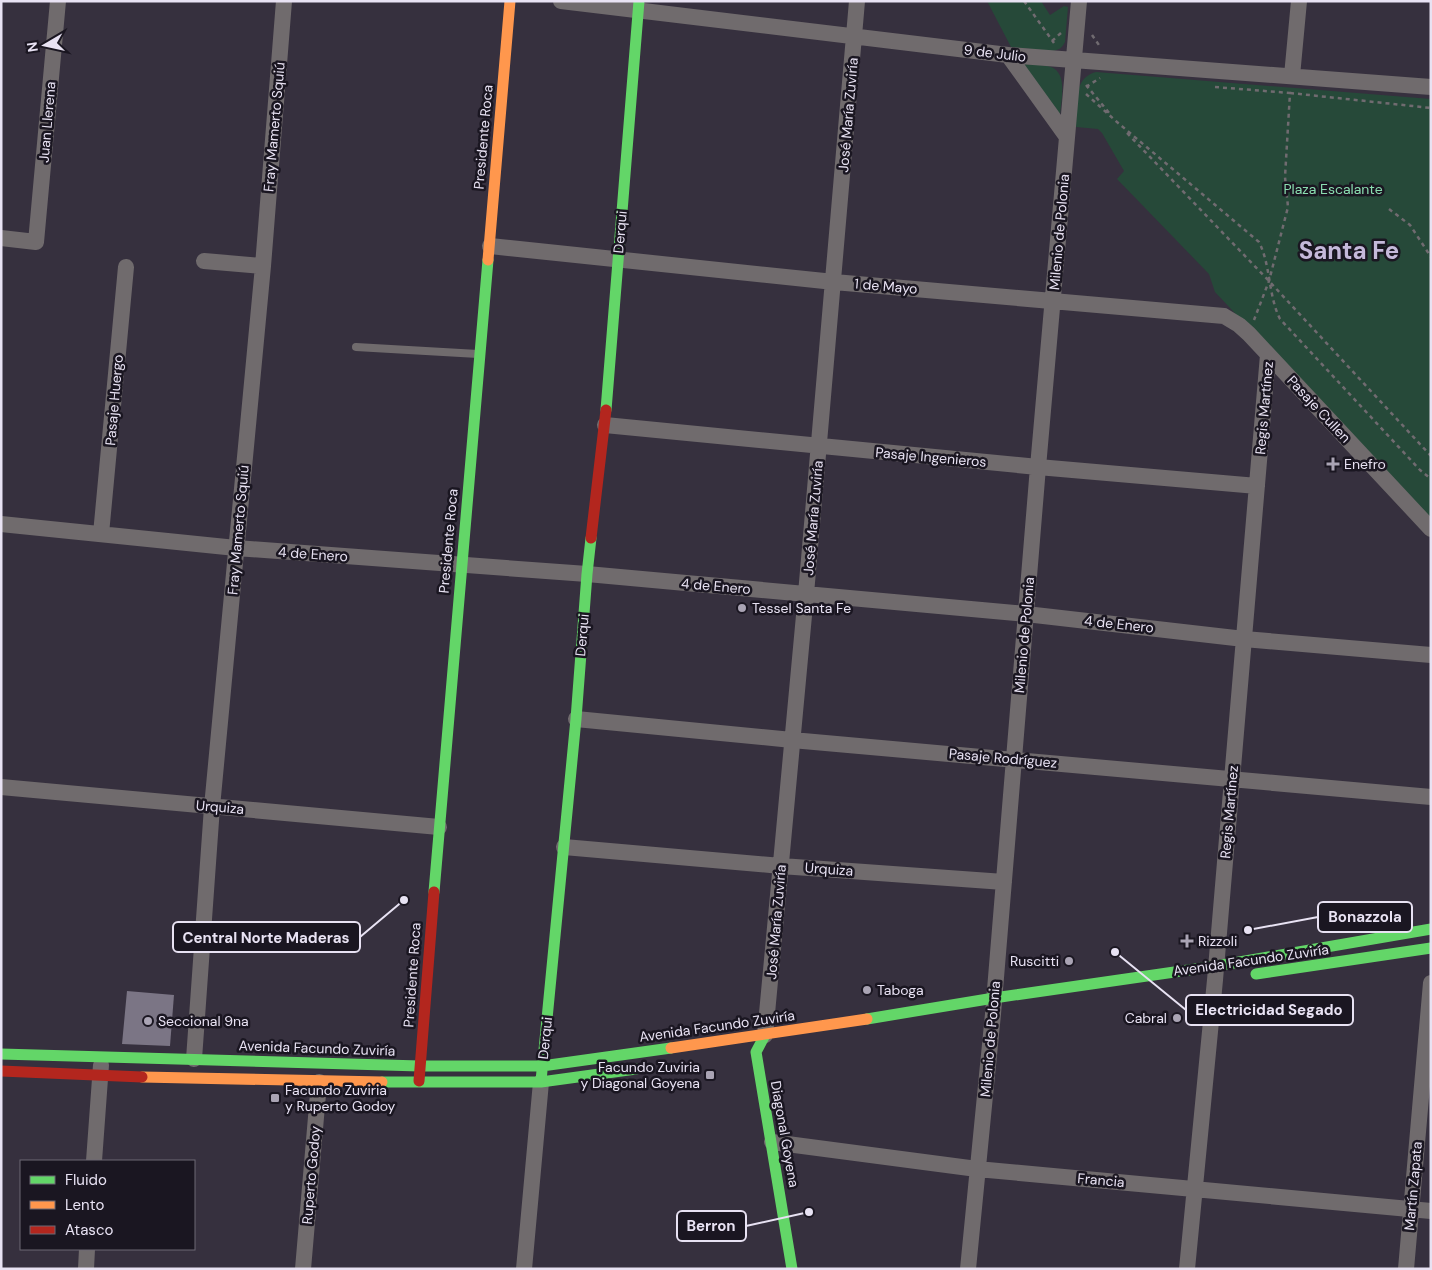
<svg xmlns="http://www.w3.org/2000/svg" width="1432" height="1270" font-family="'DM Sans',sans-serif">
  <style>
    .green { fill: #264939 }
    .building { fill: #7b7585 }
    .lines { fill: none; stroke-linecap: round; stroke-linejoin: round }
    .path { stroke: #706b70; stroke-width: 2.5; stroke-dasharray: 4 4; stroke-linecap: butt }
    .lane { stroke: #706b6d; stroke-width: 8 }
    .street { stroke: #706b6d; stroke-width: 16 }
    .fast { stroke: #63d668; stroke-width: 11 }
    .slow { stroke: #ff974d; stroke-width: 11 }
    .jam { stroke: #b3261e; stroke-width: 11 }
    .poi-dot { fill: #aaa4b4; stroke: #1a1621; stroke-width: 2 }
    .labels { text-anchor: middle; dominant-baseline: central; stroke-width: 5; stroke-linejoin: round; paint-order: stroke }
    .street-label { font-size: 14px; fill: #e8e2f3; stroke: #1a1621 }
    .park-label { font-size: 14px; fill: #8bdeb1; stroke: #1a1621 }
    .poi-label { font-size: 14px; fill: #e8e2f3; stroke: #1a1621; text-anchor: start }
    .town-label { font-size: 24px; font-weight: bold; fill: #c5b9da; stroke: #1a1621 }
    .leader { fill: none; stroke: #e8e2f3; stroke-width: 2 }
    .callout-dot { fill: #e8e2f3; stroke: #1a1621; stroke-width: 2 }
    .callout { fill: #1a1621; stroke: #e8e2f3; stroke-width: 2 }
    .callout-label { font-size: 15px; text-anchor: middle; font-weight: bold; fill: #e8e2f3 }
  </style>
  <rect width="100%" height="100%" fill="#36303e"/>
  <path class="green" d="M987,1H1041L1050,15L1064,6L1068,7L1065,42C1062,48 1059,50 1052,51L1011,47Z
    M1023,64C1031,65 1042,64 1051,67C1068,73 1061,101 1060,115Z
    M1096,72L1431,99V521L1215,292L1209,274L1117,179L1124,171L1102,133L1098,129L1076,127C1077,107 1072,78 1096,72Z"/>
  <path class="building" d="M127,991L174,995L170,1046L122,1044Z"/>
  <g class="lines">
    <path class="path" d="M1024,1L1054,43
      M1092,35L1101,48
      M1052,41L1061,33
      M1086,85L1110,114
      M1086,87L1100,78
      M1215,87L1290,93L1285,177L1288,207L1269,281L1254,320
      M1290,93L1431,108
      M1086,94L1117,122L1259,242C1271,266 1268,295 1280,319L1420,470L1431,479
      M1127,133L1269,281L1431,456
      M1389,209L1410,225L1431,257"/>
    <path class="lane" d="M356,347L478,354"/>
    <path class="street" d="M561,1L1008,55L1431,87
      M1008,55L1067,137
      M1292,76L1299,1
      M1,238L36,242L58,1
      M490,246L834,282L1224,316L1239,325L1249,334L1431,529
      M204,261L263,266
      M605,425L1038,467L1257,486
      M1,524L236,548L587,574L1026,614L1244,639L1431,655
      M101,534L126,267
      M576,719L792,740L1431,797
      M1,787L439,827
      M564,847L781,866L1004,882
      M765,1035L806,594L857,1
      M194,1059L212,807L263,266L284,1
      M772,1142L977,1169L1431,1211
      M94,1161L101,1065
      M86,1269L87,1249
      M303,1269L319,1082
      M524,1269L541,1082
      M968,1269L993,1014L1038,467L1079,1
      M1187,1269L1215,980L1268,355
      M1406,1269L1431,983"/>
    <path class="fast" d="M606,410L639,1
      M434,892L488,260
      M1256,974L1431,948
      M867,1019L994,998L1216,966L1431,929
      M765,1035L756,1052L792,1269
      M1,1054L420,1066H542L671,1048
      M541,1081L576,719L587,574L591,538
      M382,1082H541L636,1069"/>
    <path class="slow" d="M488,260L510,1
      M671,1048L867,1019
      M142,1077L382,1082"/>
    <path class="jam" d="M591,538L606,410
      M1,1071L142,1077
      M419,1081L434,892"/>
  </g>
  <g class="poi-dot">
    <path d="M1330.5 456.5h5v5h5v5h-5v5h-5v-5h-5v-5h5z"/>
    <circle cx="742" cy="608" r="5"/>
    <path d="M1184.5 933.5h5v5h5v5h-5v5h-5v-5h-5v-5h5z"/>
    <circle cx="1069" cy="961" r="5"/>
    <circle cx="867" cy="990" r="5"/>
    <circle cx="1177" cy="1018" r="5"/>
    <circle cx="148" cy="1021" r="5"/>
    <rect x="705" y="1070" width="10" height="10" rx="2.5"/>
    <rect x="270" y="1093" width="10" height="10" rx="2.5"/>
  </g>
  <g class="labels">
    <g class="street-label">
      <text transform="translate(995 53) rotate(7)">9 de Julio</text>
      <text transform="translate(848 115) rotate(-85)">José María Zuviría</text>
      <text transform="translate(47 122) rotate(-85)">Juan Llerena</text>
      <text transform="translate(274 127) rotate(-85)">Fray Mamerto Squiú</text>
      <text transform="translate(483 137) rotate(-85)">Presidente Roca</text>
      <text transform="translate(620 232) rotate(-85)">Derqui</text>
      <text transform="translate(1059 232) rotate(-85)">Milenio de Polonia</text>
      <text transform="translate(886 286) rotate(5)">1 de Mayo</text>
      <text transform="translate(114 400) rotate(-85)">Pasaje Huergo</text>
      <text transform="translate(1264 408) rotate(-85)">Regis Martínez</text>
      <text transform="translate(1319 409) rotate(47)">Pasaje Cullen</text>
      <text transform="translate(931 457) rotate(5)">Pasaje Ingenieros</text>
      <text transform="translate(813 518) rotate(-85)">José María Zuviría</text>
      <text transform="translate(238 530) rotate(-85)">Fray Mamerto Squiú</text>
      <text transform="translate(448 541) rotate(-85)">Presidente Roca</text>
      <text transform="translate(313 554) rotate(4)">4 de Enero</text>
      <text transform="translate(716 586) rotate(5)">4 de Enero</text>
      <text transform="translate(1119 624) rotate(6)">4 de Enero</text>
      <text transform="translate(582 635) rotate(-85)">Derqui</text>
      <text transform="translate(1024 635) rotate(-85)">Milenio de Polonia</text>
      <text transform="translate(1003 758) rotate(5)">Pasaje Rodríguez</text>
      <text transform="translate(220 807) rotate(5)">Urquiza</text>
      <text transform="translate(1229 812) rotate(-85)">Regis Martínez</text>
      <text transform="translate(829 869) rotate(4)">Urquiza</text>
      <text transform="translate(776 922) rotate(-85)">José María Zuviría</text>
      <text transform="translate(1251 960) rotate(-8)">Avenida Facundo Zuviría</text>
      <text transform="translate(412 975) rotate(-86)">Presidente Roca</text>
      <text transform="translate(717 1026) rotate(-8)">Avenida Facundo Zuviría</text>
      <text transform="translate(545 1038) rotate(-84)">Derqui</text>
      <text transform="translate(990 1039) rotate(-85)">Milenio de Polonia</text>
      <text transform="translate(317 1048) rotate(2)">Avenida Facundo Zuviría</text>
      <text transform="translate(785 1134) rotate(80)">Diagonal Goyena</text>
      <text transform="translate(311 1175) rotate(-85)">Ruperto Godoy</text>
      <text transform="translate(1101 1180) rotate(5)">Francia</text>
      <text transform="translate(1413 1186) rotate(-85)">Martín Zapata</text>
    </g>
    <g class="park-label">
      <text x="1333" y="189">Plaza Escalante</text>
    </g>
    <g class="poi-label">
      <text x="1344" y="464">Enefro</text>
      <text x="752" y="608">Tessel Santa Fe</text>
      <text x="1198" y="941">Rizzoli</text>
      <text x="1059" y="961" text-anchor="end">Ruscitti</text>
      <text x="877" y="990">Taboga</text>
      <text x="1167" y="1018" text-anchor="end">Cabral</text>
      <text x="158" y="1021">Seccional 9na</text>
      <text x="700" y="1067" text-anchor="end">Facundo Zuviria<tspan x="700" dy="16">y Diagonal Goyena</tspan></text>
      <text x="285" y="1090">Facundo Zuviria<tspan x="285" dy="16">y Ruperto Godoy</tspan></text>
    </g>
    <g class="town-label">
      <text x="1349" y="250">Santa Fe</text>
    </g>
  </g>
  <path class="leader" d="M1248 930L1318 917M404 900L360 937M1115 952L1186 1010M809 1212L746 1226"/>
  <g class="callout-dot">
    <circle cx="1248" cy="930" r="5"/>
    <circle cx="404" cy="900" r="5"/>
    <circle cx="1115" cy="952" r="5"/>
    <circle cx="809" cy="1212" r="5"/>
  </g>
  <g class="callout">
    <rect x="1318" y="902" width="94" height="30" rx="5"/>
    <rect x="173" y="922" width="187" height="30" rx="5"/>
    <rect x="1186" y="995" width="167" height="30" rx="5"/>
    <rect x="677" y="1211" width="69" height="30" rx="5"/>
  </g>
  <g class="callout-label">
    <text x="1365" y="922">Bonazzola</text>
    <text x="266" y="943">Central Norte Maderas</text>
    <text x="1269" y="1015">Electricidad Segado</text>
    <text x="711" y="1231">Berron</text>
  </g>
  <rect width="1432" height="1270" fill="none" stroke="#e8e2f3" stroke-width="5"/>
  <rect x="20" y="1160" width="175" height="90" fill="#1a1621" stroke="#6c6875"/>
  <rect x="30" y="1176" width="25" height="8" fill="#63d668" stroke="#6c6875"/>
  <text x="65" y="1185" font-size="15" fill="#e8e2f3">Fluido</text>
  <rect x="30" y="1201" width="25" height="8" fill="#ff974d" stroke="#6c6875"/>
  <text x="65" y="1210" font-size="15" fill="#e8e2f3">Lento</text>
  <rect x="30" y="1226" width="25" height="8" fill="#b3261e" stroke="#6c6875"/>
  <text x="65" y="1235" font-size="15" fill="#e8e2f3">Atasco</text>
  <g transform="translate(45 45) rotate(261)" stroke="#1a1621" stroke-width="4" paint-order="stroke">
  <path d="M0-4L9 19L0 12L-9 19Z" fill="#e8e2f3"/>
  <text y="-8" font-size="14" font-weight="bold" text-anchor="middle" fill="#e8e2f3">N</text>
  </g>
</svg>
